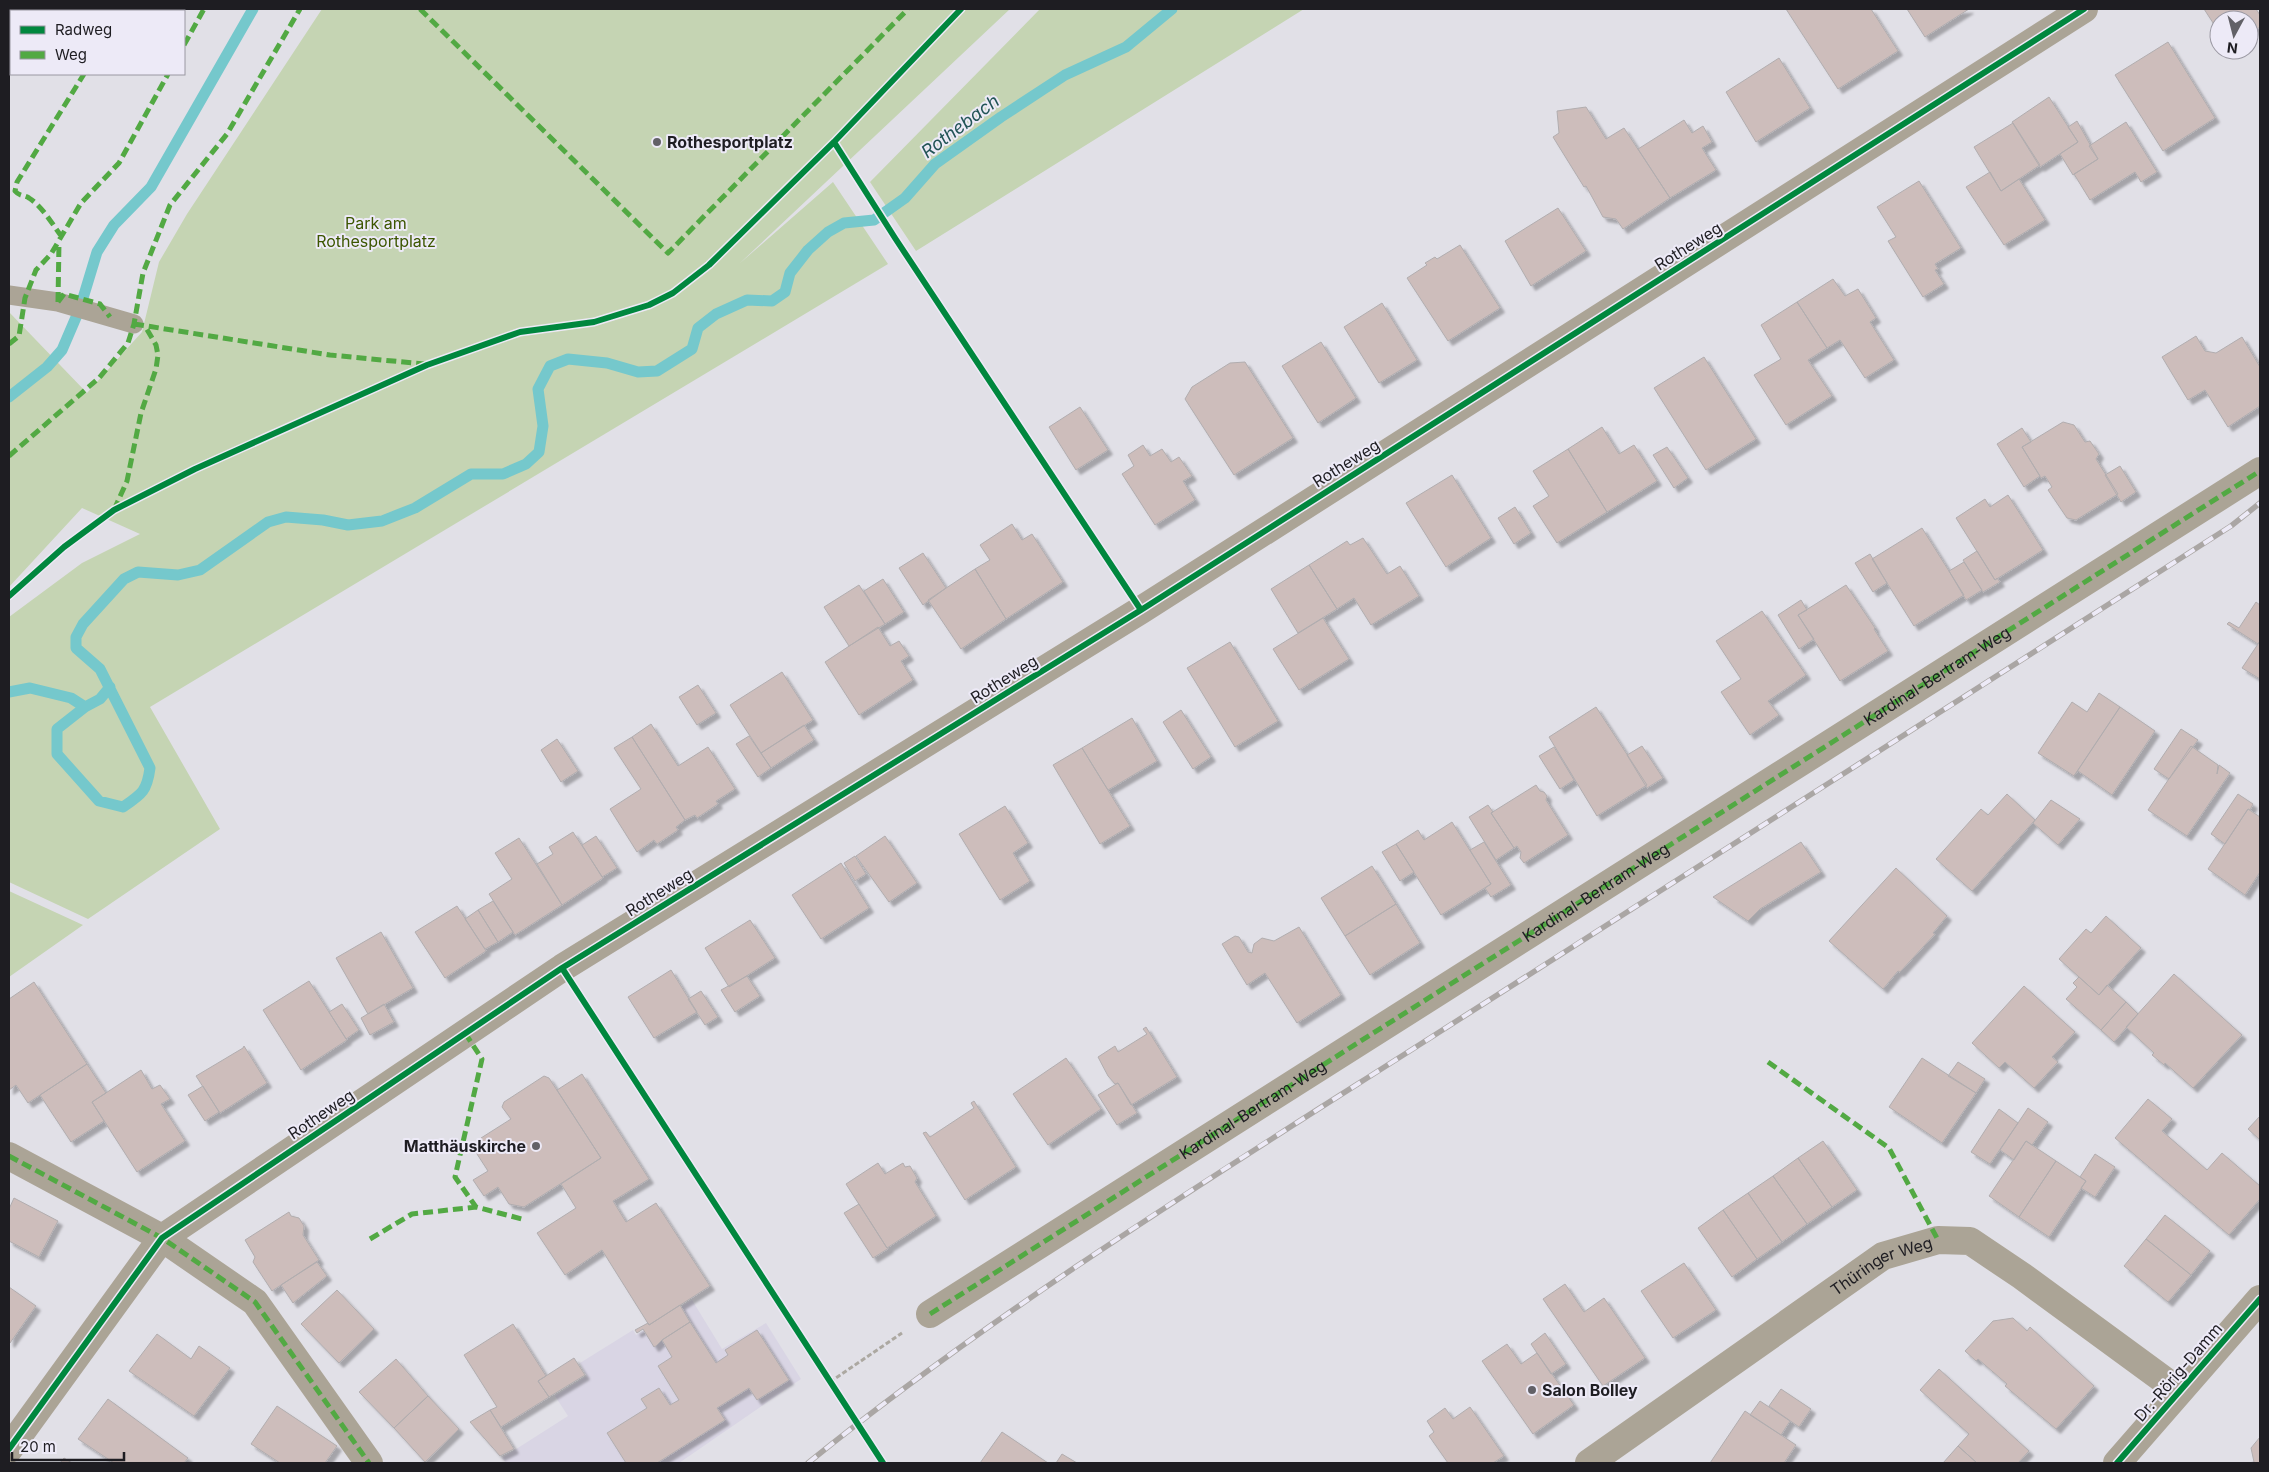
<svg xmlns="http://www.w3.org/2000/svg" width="2269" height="1472" font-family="Inter,sans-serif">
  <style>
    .built { fill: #d9d5e4 }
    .green { fill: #c5d4b3 }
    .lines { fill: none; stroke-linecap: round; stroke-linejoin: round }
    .stream { stroke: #75c8cc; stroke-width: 11 }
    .building { fill: #cdbdbb; stroke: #b1adaf; filter: url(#shadow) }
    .path { stroke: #aca8a1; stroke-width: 3; stroke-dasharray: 5 2.5; stroke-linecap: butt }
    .service { stroke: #aba496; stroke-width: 19 }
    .minor { stroke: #aba496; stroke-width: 28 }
    .tertiary { stroke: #aba496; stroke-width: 28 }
    .rail-casing { stroke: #aaa6a4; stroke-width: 5.5 }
    .rail { stroke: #edeaf7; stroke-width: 4; stroke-dasharray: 11; stroke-linecap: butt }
    .quiet { stroke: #52a943; stroke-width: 5; stroke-dasharray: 10 5; stroke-linecap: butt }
    .cycleway-casing { stroke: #edeaf7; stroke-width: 9 }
    .cycleway { stroke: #00873e; stroke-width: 6 }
    .poi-dot { fill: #626167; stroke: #edeaf7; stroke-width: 2 }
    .labels { text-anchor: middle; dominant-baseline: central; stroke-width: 4; stroke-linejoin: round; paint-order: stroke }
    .poi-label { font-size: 16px; font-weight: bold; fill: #1e1d22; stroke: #edeaf7; text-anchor: start }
    .park-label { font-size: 16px; fill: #3c5600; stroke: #edeaf7 }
    .street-label { font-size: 16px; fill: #1e1d22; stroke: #edeaf7 }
    .water-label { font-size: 18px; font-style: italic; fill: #225456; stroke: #edeaf7 }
  </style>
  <defs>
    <filter id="shadow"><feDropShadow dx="4.5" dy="4.5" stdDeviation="1" flood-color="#0004"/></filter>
  </defs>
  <rect width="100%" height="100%" fill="#e1e0e7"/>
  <path class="built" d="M692,1300L722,1349L766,1323L801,1379L679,1463H506L502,1458L568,1416L555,1396L587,1376L580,1363L633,1330L636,1335Z"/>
  <path class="green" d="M322,9H1010L739,264L833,182L888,264L150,707L220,829L88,919L9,882V617L82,563L140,534L82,508L9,587V312L87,393L142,332L159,262L187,214Z
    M1040,9H1304L916,251L870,182Z
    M9,891L83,925L9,977Z"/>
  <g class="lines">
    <path class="stream" d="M9,397L47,367L62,350L80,308L97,252L114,225L151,187L253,9
      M9,692L30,688L71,698L85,707L57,729V754L99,801L123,807C142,794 147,791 150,768L100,669L76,648V637L83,624L124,579L138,572L178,575L200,570L268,522L286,517L323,520L348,525L382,521L415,508L471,474H503L526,464L539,452L543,426L538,389L550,366L568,359L607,363L638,372L657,371L692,349L698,328L716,314L747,300L772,301L785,292L790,273L808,250L828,232L844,223L874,220L905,198L935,164L1001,117L1065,75L1126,47L1172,9
      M85,707L100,699L110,687"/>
  </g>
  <path class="building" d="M1786,9H1871L1898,51L1838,89Z
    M1907,9H1969L1925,37Z
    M2204,9H2256L2260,15V27L2249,34V20H2219V32Z
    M2168,42L2215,118L2163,151L2115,75Z
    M1779,58L1810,108L1756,142L1726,92Z
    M2049,97L2078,142L2040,167L2012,122Z
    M1586,107L1606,139L1624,128L1670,198L1623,229L1616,219L1603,217L1586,186L1584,187L1553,137L1559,133L1557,111Z
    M1684,120L1692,133L1703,126L1712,142L1702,148L1716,170L1670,198L1638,149Z
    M2077,121L2098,159L2073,175L2060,154L2078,142L2068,127Z
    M2126,122L2157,172L2141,182L2135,172L2090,200L2074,174L2098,159L2089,146Z
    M2013,123L2040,165L2001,191L1974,147Z
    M1990,172L2001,191L2019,179L2045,220L2004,245L1966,187Z
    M1919,181L1961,248L1935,264L1938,269L1935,270L1944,284L1923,297L1888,241L1896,237L1877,207Z
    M1558,208L1586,251L1531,286L1505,241Z
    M1460,245L1500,308L1448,341L1407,278L1427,265L1425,263L1435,257L1437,259Z
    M1833,279L1845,296L1858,289L1876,318L1870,322L1894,360L1865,378L1840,340L1827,348L1797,302Z
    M1797,302L1827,348L1808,360L1832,396L1786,425L1754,375L1781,359L1761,325Z
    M1382,303L1417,360L1379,383L1344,327Z
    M2196,336L2205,351L2216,353L2242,337L2260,367V406L2228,427L2205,390L2188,400L2162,357Z
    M1321,342L1356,398L1318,423L1282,366Z
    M1704,357L1756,439L1706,470L1654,388Z
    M1245,362L1293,438L1234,475L1185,399L1192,387L1230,363Z
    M1080,407L1108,450L1076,470L1049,427Z
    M2063,422L2074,425L2085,442L2090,441L2099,454L2096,459L2118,494L2076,520L2067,518L2048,490L2052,487L2045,476L2041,478L2022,447Z
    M1602,427L1619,454L1634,445L1657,481L1607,512L1568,449Z
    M2022,428L2031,442L2022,447L2040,476L2024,487L1997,444Z
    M1143,445L1150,456L1162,449L1171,462L1179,457L1192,476L1183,481L1195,500L1155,525L1122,474L1134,466L1128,455Z
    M1667,447L1688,478L1674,488L1653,455Z
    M1568,449L1607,512L1557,543L1533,506L1549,496L1533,471Z
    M2120,466L2136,492L2121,502L2105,475Z
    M1452,475L1491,538L1446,567L1406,503Z
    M2008,495L2043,550L1995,580L1956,518L1985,499L1990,507Z
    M1515,507L1531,533L1514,544L1498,518Z
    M1012,524L1022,540L1032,534L1063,582L1006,619L975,569L990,560L980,545Z
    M1922,528L1964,595L1914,626L1872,559Z
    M1363,538L1387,574L1400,566L1419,596L1371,625L1354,598L1337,609L1309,565L1347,541L1350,545Z
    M1977,551L1995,580L1997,578L2000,582L1983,592L1963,560Z
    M923,553L946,588L923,605L899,568Z
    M1870,554L1887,583L1873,592L1855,563Z
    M1964,562L1982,590L1966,600L1949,571Z
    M1309,565L1337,609L1298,633L1271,589Z
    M975,569L1006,619L961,649L928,600Z
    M883,579L904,612L885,624L864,591Z
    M859,585L885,624L849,646L824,607Z
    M1846,585L1875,628L1874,629L1888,651L1840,681L1798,615Z
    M1801,600L1807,610L1798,615L1814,639L1799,649L1778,615Z
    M2256,602L2260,605V641L2258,644L2227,624L2229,622L2239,628Z
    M1762,611L1806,675L1768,701L1779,715L1750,735L1721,692L1741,679L1716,641Z
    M1323,618L1349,659L1299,690L1273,649Z
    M878,627L890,646L899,641L909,656L901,661L913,680L859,715L825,662Z
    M2260,641V679L2242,668Z
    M1230,642L1278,721L1235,747L1187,668Z
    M782,672L813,720L761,753L730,705Z
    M698,685L716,713L697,725L679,697Z
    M2099,693L2120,707L2074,776L2038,753L2072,702L2087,712Z
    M1596,707L1647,785L1597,816L1549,737Z
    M2120,707L2155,731L2112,795L2078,771L2074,776Z
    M1181,710L1211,757L1193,769L1163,722Z
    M1132,718L1157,761L1108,790L1082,748Z
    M651,724L678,766L708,747L735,789L716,801L718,804L697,818L695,815L685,820L632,737Z
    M804,725L814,740L771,768L761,753Z
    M2181,729L2198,740L2169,779L2154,769Z
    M749,736L771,768L758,777L736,744Z
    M632,737L685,820L676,827L678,830L657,844L654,840L637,852L610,809L641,789L614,748Z
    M557,739L578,771L561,782L541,750Z
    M1642,746L1663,778L1647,788L1627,755Z
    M2191,746L2218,765L2217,774L2219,765L2230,773L2187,836L2148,810Z
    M1554,747L1574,780L1560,789L1539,756Z
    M1082,748L1130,826L1100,844L1053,765Z
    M1536,785L1540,791L1544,792L1547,796L1546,800L1568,835L1524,863L1520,858L1521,852L1517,846L1514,848L1491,813Z
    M2007,794L2035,820L1972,891L1936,859L1981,809L1988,815Z
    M2238,794L2253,804L2250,810L2248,809L2225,844L2211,834Z
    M2051,800L2080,819L2058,845L2033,823Z
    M1488,805L1493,812L1491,813L1514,848L1496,860L1469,817Z
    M1005,806L1028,843L1013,853L1030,881L1000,900L959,834Z
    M2248,809L2260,817V872L2245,895L2208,869Z
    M1452,822L1491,884L1441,915L1396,844L1418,830L1424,840Z
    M573,832L603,878L562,905L537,864L553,854L549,847Z
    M596,836L617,868L602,877L582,845Z
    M885,836L917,883L889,902L856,856Z
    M519,838L562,905L515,935L489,894L512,879L495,853Z
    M1484,842L1511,885L1491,897L1485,888L1491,884L1470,850Z
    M1801,842L1821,872L1760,909L1748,921L1713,897Z
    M1396,844L1414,872L1400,881L1382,852Z
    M855,856L866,874L855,881L844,863Z
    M841,863L869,908L821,939L792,895Z
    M1372,866L1396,904L1345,936L1321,898Z
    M1896,868L1947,916L1933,933L1935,934L1900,972L1898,971L1883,989L1829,941Z
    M493,901L513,932L498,942L478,910Z
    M1396,904L1420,943L1370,975L1345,936Z
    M457,906L486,951L445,978L415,932Z
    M478,910L498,942L485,949L465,919Z
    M2106,916L2141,948L2099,995L2059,959L2086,929L2091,933Z
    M750,920L775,958L729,987L705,948Z
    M1299,927L1341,995L1297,1023L1265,973L1247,985L1222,944L1235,936L1239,937L1248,952L1252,953L1254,944L1262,938L1274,941Z
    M381,932L413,988L368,1014L336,958Z
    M671,970L697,1012L654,1038L628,997Z
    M2174,974L2242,1035L2193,1088L2165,1063L2164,1065L2152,1055L2154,1053L2126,1027Z
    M747,976L760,996L735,1012L721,990Z
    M2079,977L2099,995L2107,985L2126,1002L2101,1030L2066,999L2077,987L2073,983Z
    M309,981L347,1040L301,1070L263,1010Z
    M34,982L87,1064L28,1103L16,1085L9,1090V999Z
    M2024,986L2075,1032L2052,1057L2058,1062L2034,1088L2005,1062L1999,1068L1972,1043Z
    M701,991L718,1017L705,1025L688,999Z
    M2126,1002L2138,1014L2114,1042L2101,1030Z
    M342,1004L359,1030L346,1039L329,1012Z
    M384,1004L394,1022L370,1035L361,1018Z
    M1146,1027L1177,1077L1131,1105L1118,1083L1115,1084L1108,1076L1098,1057L1115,1046L1118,1052L1147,1034L1143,1029Z
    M244,1046L267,1083L220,1113L196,1076L243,1048Z
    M1066,1058L1101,1109L1048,1145L1013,1094Z
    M1922,1058L1976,1093L1942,1143L1889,1107Z
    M1958,1062L1985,1079L1976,1093L1948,1076Z
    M87,1064L106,1093L92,1102L104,1121L71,1142L40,1095Z
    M141,1070L152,1089L160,1085L170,1099L161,1104L185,1141L137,1172L92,1102Z
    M582,1074L649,1179L613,1201L626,1222L656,1203L710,1286L649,1325L602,1250L565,1275L537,1233L576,1208L561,1184L601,1158L557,1090Z
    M544,1076L549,1078L601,1158L524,1207L509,1204L498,1187L484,1196L473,1180L488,1171L477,1154L481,1138L511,1119L502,1107L504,1102Z
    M1118,1083L1137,1113L1117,1125L1098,1095Z
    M203,1086L219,1112L205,1121L188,1095Z
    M2148,1099L2172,1119L2162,1131L2207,1170L2222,1153L2260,1186V1199L2229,1235L2115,1138Z
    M974,1101L1016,1167L965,1200L923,1133L926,1132L930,1137L974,1108L971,1103Z
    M2028,1108L2048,1122L2032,1145L2026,1141L2014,1160L2000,1150Z
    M1999,1109L2018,1123L1990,1164L1971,1152Z
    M2260,1116V1140L2248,1129Z
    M1823,1141L1857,1190L1832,1207L1798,1158Z
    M2026,1141L2056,1161L2019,1217L1989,1196Z
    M2095,1154L2115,1167L2095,1197L2081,1188L2086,1181L2080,1177Z
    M1798,1158L1832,1207L1807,1224L1773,1176Z
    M2056,1161L2086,1181L2049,1237L2019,1217Z
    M878,1163L885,1174L903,1163L905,1167L910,1166L917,1178L915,1182L936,1216L887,1248L846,1184Z
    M1773,1176L1807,1224L1782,1242L1748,1193Z
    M1748,1193L1782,1242L1757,1259L1723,1210Z
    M14,1198L58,1221L39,1257L9,1241V1209Z
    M859,1204L887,1248H889L873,1258L844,1213Z
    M1723,1210L1757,1259L1732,1277L1698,1228Z
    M289,1212L291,1216L299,1218L304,1226L303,1235L319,1260L272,1291L253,1262L255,1257L245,1240Z
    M2165,1215L2210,1251L2191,1275L2146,1239Z
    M2146,1239L2191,1275L2168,1302L2124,1266Z
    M317,1262L327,1276L293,1303L281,1285Z
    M1684,1263L1716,1310L1673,1338L1641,1291Z
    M1565,1284L1584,1312L1604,1298L1645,1358L1603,1386L1543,1299Z
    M9,1287L36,1306L10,1343L9,1342Z
    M337,1290L374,1329L339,1363L301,1324Z
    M680,1305L690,1322L662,1340L656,1346L654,1347L643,1329L637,1333L635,1330L648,1323L649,1325Z
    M2013,1318L2027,1331L2030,1327L2094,1386L2056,1429L2005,1386L2007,1384L1978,1359L1976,1361L1965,1351L1993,1321Z
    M690,1322L716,1363L728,1355L725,1350L757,1330L789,1380L757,1400L749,1388L717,1408L725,1420L657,1463H626L607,1433L647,1408L641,1399L659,1388L670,1405L679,1400L658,1366L672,1357L662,1340Z
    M513,1324L546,1376L538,1381L549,1397L501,1427L490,1410L497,1407L464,1355Z
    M1545,1333L1566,1364L1551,1374L1531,1344Z
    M157,1334L191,1359L199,1346L230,1368L194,1416L129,1371Z
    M1507,1344L1521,1364L1537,1353L1574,1405L1533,1434L1482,1361Z
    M574,1358L585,1375L549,1397L538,1381Z
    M396,1359L428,1396L394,1428L359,1392Z
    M1939,1369L2029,1451L2018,1463H1977L1958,1446L1969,1434L1920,1390Z
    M1781,1389L1811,1409L1799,1427L1769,1406Z
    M428,1396L459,1429L425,1462L394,1428Z
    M108,1399L188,1458L184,1463H114L78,1439Z
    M1760,1401L1790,1421L1781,1435L1750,1415Z
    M277,1406L337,1446L325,1463H280L251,1444Z
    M1470,1407L1504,1456L1493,1463H1448L1429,1436L1434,1432L1427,1421L1445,1408L1453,1419Z
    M490,1410L514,1449L500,1456L470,1422Z
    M1745,1411L1796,1445L1784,1463H1710Z
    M1002,1432L1048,1463H980Z
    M2260,1437V1463H2248L2254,1462L2251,1448Z
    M1958,1446L1977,1463H1943Z
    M1062,1454L1077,1463H1056Z
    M64,1458L72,1463H60Z"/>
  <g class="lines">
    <path class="path" d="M830,1382L902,1333"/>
    <path class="service" d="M9,295L58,302L134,324"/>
    <g class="minor">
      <path d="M9,1156L162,1238L255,1302L369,1463"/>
      <path id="s1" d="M930,1314L2260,471"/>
      <path d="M9,1449L162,1238L562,968L1141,610L2084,9"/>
      <path id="s2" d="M1589,1463L1883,1256L1938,1240L1970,1241L2022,1276L2179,1391"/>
    </g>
    <path class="tertiary" d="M2117,1463L2260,1299"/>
    <g class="rail-casing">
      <path id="rail" d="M808,1463C1002,1306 1220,1172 1430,1038C1697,867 1964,697 2231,526L2260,503"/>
    </g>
    <use href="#rail" class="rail"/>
    <path class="quiet" d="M420,9L668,253L908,9
      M119,11L120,9
      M9,12L10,9
      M184,45L204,9
      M62,237C52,224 43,207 29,198C24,195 19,196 15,191L17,182L84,74
      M58,302L64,294L100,304L110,317
      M58,302L59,242
      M134,324L330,355L424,364
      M9,344L19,336L25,298L36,270L51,254L81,203L119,163L168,74
      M9,456L99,378L128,343L134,324L143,273L170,205L227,134L300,9
      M114,510L127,481L141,413L156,369L158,355L156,345L145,326
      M465,1033L482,1059L455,1177L476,1207
      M1768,1062L1889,1148L1938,1240
      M9,1156L162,1238L255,1302L369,1463
      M370,1239L412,1214L476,1207L522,1219
      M930,1314L2260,471"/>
    <g class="cycleway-casing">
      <path id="cycleway" d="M834,142L895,238L1141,610
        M9,596L64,547L114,510L195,469L427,365L520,332L594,322L649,305L673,293L709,265L834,142L961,9
        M562,968L883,1463
        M9,1449L162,1238L562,968L1141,610L2084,9
        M2117,1463L2260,1299"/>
    </g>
    <use href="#cycleway" class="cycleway"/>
  </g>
  <g class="poi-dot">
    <circle cx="657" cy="142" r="5"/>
    <circle cx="536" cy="1146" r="5"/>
    <circle cx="1532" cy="1390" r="5"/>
  </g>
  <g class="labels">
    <g class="poi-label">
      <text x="667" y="142">Rothesportplatz</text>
      <text x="526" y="1146" text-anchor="end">Matthäuskirche</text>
      <text x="1542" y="1390">Salon Bolley</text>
    </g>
    <g class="park-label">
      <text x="376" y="223">Park am<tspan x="376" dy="18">Rothesportplatz</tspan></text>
    </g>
    <g class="street-label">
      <text transform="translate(1688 246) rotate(-32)">Rotheweg</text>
      <text transform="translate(1346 463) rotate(-32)">Rotheweg</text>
      <text stroke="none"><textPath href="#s1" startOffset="1192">Kardinal-Bertram-Weg</textPath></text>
      <text transform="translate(1004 679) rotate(-32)">Rotheweg</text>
      <text transform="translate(659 892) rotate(-32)">Rotheweg</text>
      <text stroke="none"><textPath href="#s1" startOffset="788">Kardinal-Bertram-Weg</textPath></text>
      <text stroke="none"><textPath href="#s1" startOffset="382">Kardinal-Bertram-Weg</textPath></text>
      <text transform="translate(321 1114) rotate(-34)">Rotheweg</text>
      <text stroke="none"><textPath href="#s2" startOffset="354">Thüringer Weg</textPath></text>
      <text transform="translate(2178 1372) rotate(-49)">Dr.-Rörig-Damm</text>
    </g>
    <g class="water-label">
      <text transform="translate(960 126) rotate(-37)">Rothebach</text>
    </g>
  </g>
  <rect width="2269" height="1472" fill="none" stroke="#1e1d22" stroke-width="20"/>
  <rect x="10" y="10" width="175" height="65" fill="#edeaf7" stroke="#9a98a2"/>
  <rect x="20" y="26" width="25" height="8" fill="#00873e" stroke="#9a98a2"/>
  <text x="55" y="35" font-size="15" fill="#1e1d22">Radweg</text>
  <rect x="20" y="51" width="25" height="8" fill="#52a943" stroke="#9a98a2"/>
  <text x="55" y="60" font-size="15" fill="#1e1d22">Weg</text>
  <g transform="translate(2234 35) rotate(187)"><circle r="24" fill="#edeaf7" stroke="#9a98a2"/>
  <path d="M0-4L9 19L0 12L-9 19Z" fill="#626167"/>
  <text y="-8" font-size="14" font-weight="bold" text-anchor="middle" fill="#1e1d22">N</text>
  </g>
  <path d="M12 1452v8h112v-8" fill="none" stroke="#1e1d22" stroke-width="2.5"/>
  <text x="20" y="1452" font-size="15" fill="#1e1d22" stroke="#edeaf7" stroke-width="4" paint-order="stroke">20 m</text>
</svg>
